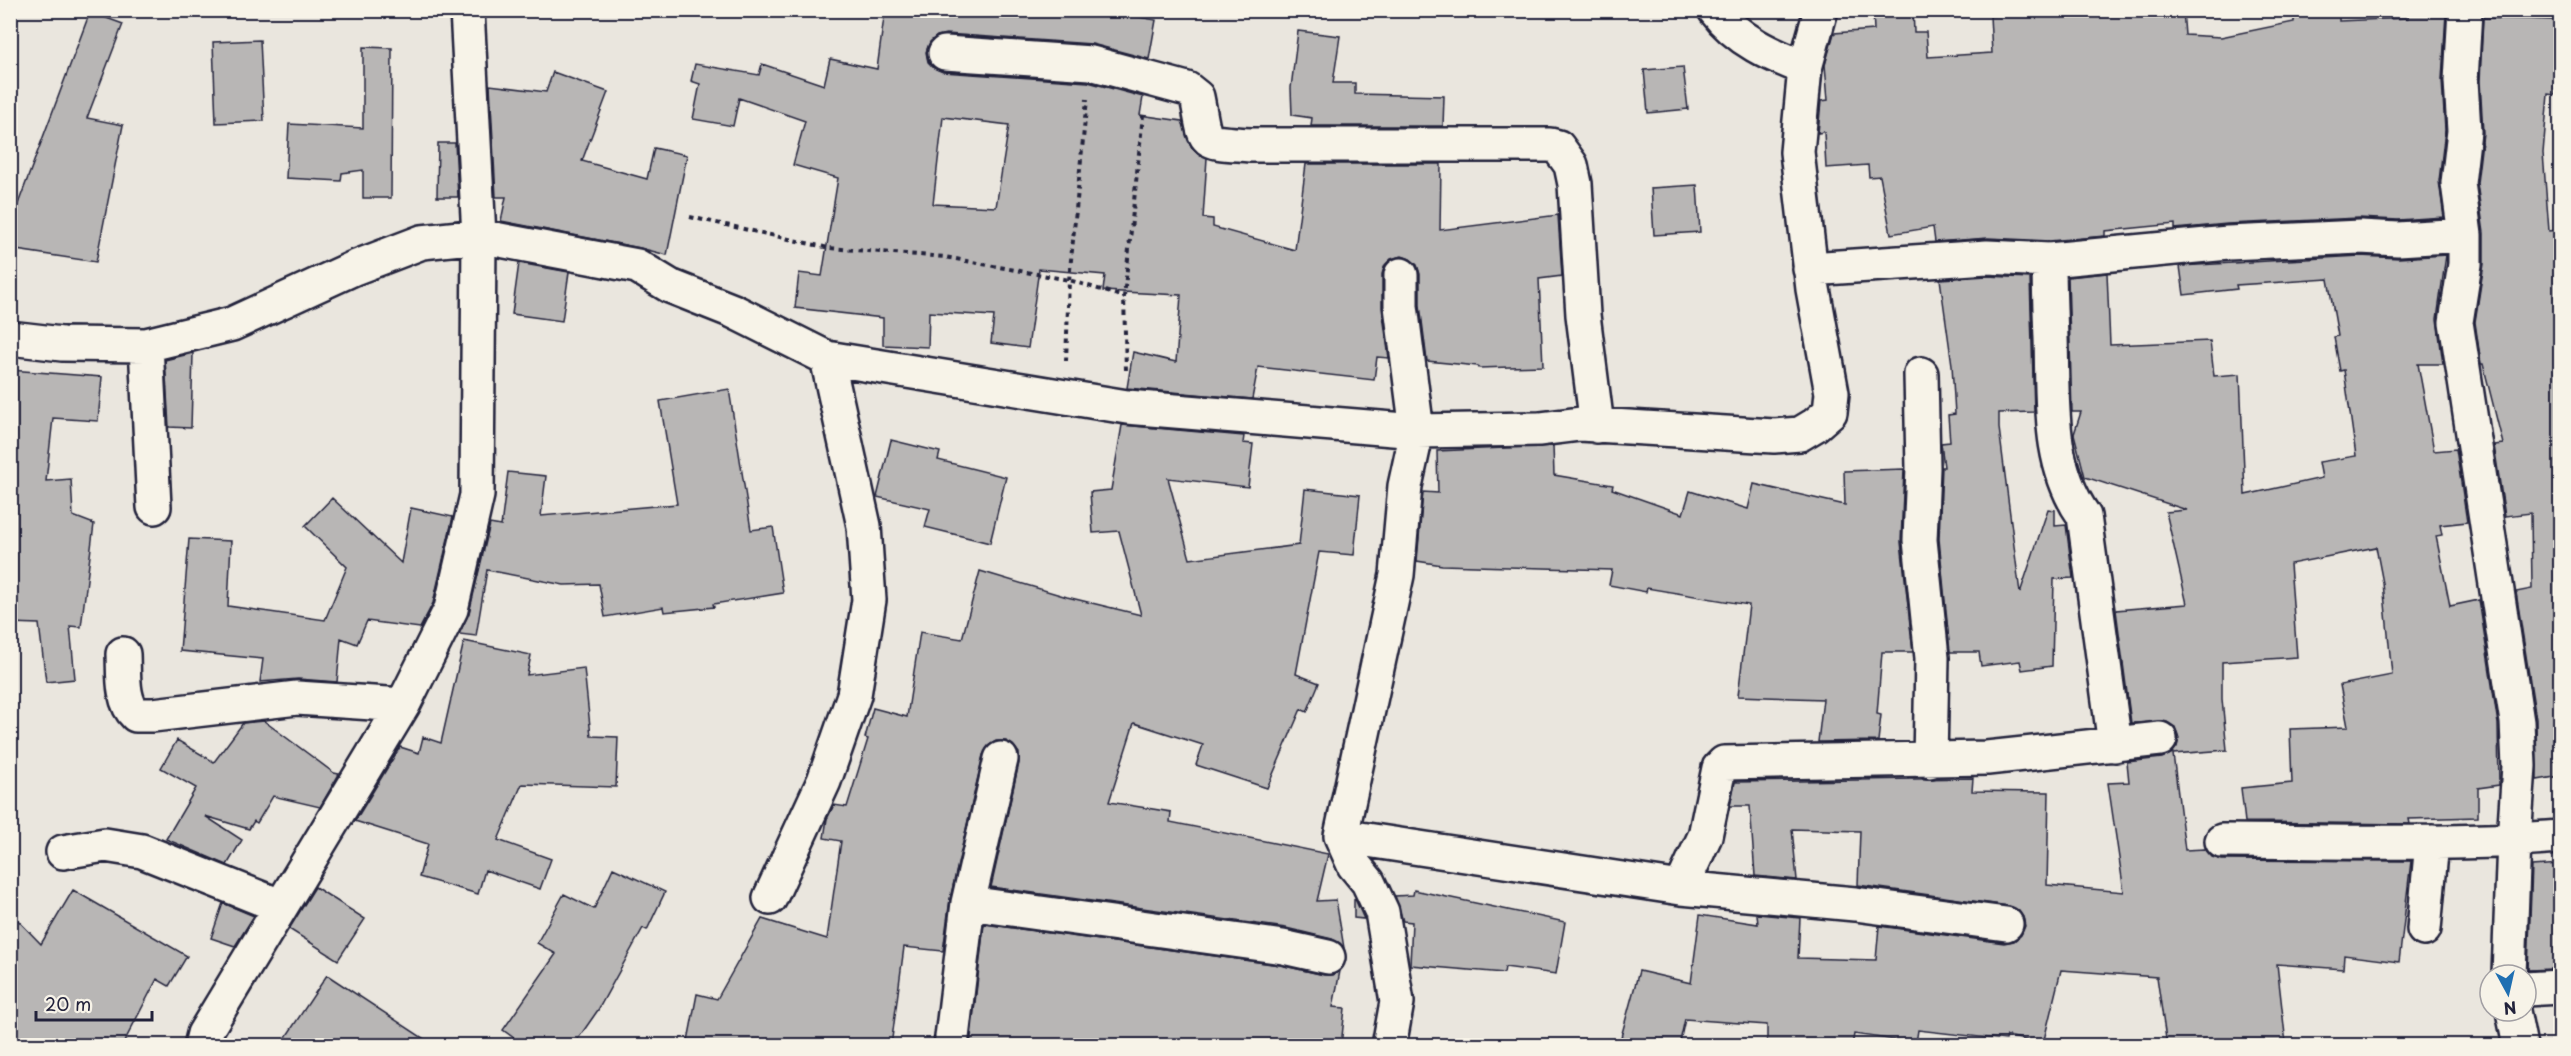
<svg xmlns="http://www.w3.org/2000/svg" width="2571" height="1056" font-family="'Playpen Sans',sans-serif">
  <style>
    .building { fill: #b8b6b5; stroke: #22223b; stroke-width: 1.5; fill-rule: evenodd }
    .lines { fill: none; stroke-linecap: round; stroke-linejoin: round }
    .minor-casing { stroke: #22223b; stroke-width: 38 }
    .path { stroke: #22223b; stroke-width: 4; stroke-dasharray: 4.5 4.5; stroke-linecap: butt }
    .minor { stroke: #f7f3e8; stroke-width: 33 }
  </style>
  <rect width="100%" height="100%" fill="#eae6de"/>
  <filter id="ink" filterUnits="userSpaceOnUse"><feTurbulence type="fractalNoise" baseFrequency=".0167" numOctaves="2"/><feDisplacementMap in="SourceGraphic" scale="12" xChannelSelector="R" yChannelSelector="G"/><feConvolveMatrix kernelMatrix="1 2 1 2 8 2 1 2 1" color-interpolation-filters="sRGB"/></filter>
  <g filter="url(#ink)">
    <path class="building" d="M885,10H1099L1156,20L1149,59L1092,44L946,34L937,36L930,42L926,52L928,62L934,68L943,72L1088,82L1143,97L1140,115L1182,121L1192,148L1207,158L1203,218L1213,219V227L1295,250L1306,164H1441L1440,230L1558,215L1562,276L1539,279L1543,366L1479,368L1478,366L1427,361L1420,305V274L1417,265L1410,259L1402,256L1391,259L1385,265L1382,274V308L1389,358L1377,357L1374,380L1258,367L1252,399L1127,388L1133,352L1176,362L1181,295L1103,291L1105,275L1039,269L1028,348L991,343L994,316L929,312L928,347L883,345V318L795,308L799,273L822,276L838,178L793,165L805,121L739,98L733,126L693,119L700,84L691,81L695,64L759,75L762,64L824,85L830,59L877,69ZM943,117L1009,125L996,207L933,204Z
      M1873,10H1913L1914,32H1926L1928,57L1992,53L1990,16L2032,13L2138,14L2137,10H2183L2185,35L2221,37L2294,22V10H2339V21L2408,18V13H2446L2442,80L2445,130L2439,181L2444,217L2398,220L2359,218L2227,224L2175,229V224L2105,231V236L2049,241L1988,238L1935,242L1933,227L1891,234L1880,176L1869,177L1868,165L1826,168L1824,132L1818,133L1821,101L1828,100L1825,65L1834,33L1874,30Z
      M90,12L123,24L87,118L123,125L96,262L10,249L15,212Z
      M2483,18L2557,20L2555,95L2548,94L2543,153L2549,231L2557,230L2560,263V776L2537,780L2536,719L2516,592L2532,589L2531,513L2505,516L2494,445L2503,444L2483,364H2481L2475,322L2484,264V233L2477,183L2483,133L2480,81Z
      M1298,31L1340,36L1333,83H1355V94L1444,96L1443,126H1311L1312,118L1292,115L1291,88Z
      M260,40L264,121L216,123L213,42Z
      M363,47L392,48L391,198H363V170L342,173L341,181L286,178L289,124L363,128Z
      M1683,67L1688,109L1648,113L1644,70Z
      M553,72L608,92L582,161L647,179L654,148L687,155L667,255L640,248L501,221L506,197H496L490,85L546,92Z
      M438,143H455L458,197H437Z
      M1697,185L1700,232L1654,235L1651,188Z
      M2446,255L2437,319L2443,364H2418L2434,451L2456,449L2467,522L2440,525L2442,535L2436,536L2450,606L2479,600L2498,724L2499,785L2478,788V817L2409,819L2410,824L2245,822L2241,788L2292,783L2290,729L2348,727L2340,685L2392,675L2383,583L2376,547L2290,564L2297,657L2222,662V699L2227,750L2173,754L2185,850L2205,849L2212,857L2222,860L2411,861L2399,962L2344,955L2343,969L2277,964L2286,1044L2167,1046L2157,977L2061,970L2043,1044L2007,1036L2006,1040L1918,1030L1916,1043L1854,1034L1852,1046H1767V1025L1685,1019L1679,1046H1662L1621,1037L1639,971L1691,983L1700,915L1758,924L1757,914L1800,918L1798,958L1876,960L1879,926L2004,943L2014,941L2021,935L2025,926L2023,917L2018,910L2009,906L1858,885L1860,831L1792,829L1797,880L1755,876L1750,806H1730L1735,782L1973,778L1972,791L2049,792L2047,885L2124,892L2108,783L2129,782L2127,762L2162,758L2171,754L2177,747L2179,738L2175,727L2167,722L2131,723L2116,610L2187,604L2166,512L2187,510L2085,477L2074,434L2081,412H2072L2068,277L2107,273L2110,345L2210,341L2214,376L2240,374L2245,495L2322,478L2319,462L2356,456L2344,370L2340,371L2334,337L2338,336L2328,279L2236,285L2237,289L2184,295L2180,266L2360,256L2399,258Z
      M519,263L569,272L562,321L512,314Z
      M1987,276L2030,278L2034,412L1999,413V428L2020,593L2048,509L2055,510V526L2066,525L2073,578L2054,579L2052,666L2022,670L2020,661L1981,666L1979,652H1950L1939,539L1942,467H1944L1941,443L1950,442L1948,415L1955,414L1952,365L1940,279Z
      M193,353L191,428L169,427L165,360Z
      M10,370L102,377L98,421L53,418L46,481L71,479L73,516L94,524L81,627L70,626L75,679L46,682L39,624L10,623Z
      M729,389L751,530L773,527L783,593L713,604L714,607L664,612L663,607L605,617L599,584L564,585L487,570L476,636L459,634L469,613L490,524L501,526L508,472L546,476L541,516L677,504L660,401Z
      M1122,425L1244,436L1243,443L1253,444L1248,487L1168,478L1190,559L1299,545L1305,489L1360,495L1354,555L1319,552L1296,674L1319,683L1307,712L1301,709L1267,788L1196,765L1203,745L1134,723L1109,802L1171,812L1170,822L1328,854L1317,901L1336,900L1344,948L1340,943L1332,939L1286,928L991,887L1019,763V753L1013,745L1006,741H996L988,746L983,755L950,899L943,951L904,947L891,1046L783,1040L782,1046H687L697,994L717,999L762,919L827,939L841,841L824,838L827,819L834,805L847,807L868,739L865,738L873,708L907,717L920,632L962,639L980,571L1067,597L1141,615L1119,531L1093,533L1090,492L1111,490Z
      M891,440L940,452L938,460L1006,477L990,543L925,527L930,509L877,497Z
      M1553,446L1554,475L1613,485L1612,489L1683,514L1690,491L1748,509L1754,484L1845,505L1844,471L1904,469L1901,542L1913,652H1882L1877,714L1881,715L1878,741L1818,742L1823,699L1738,696L1749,605L1647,588L1646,592L1609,585L1612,570L1442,565L1417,561L1423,492L1438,493L1437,451Z
      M332,498L401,563L411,508L453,517L433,603L420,628L367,621L357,644L341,638L337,682L298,679L260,682L263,659L180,651L189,539L231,541L228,606L325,620L347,567L305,526Z
      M464,641L531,655L527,675L584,668L591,736L618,737L616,787L522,784L498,840L551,859L540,889L485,870L478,894L419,877L428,844L355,821L400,747L419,753L423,737L441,743Z
      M264,721L334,773L339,774L320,807L273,796L257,823L254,821L249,829L205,816L242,840L227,865L166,839L196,788L161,768L177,740L214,762L243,723Z
      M2560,864V969L2528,970L2532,866Z
      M613,868L665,892L647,930L643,928L598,1010L573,1046H525L503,1030L556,954L537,943L564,894L594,909Z
      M315,887L365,919L338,960L289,929Z
      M73,890L187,956L169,986L157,979L122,1046H10V912L41,944Z
      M1414,890L1565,922L1556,974L1505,967L1504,973L1410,965L1412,922L1403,921L1395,896L1413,895Z
      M1354,899H1355L1364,919L1354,918Z
      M223,903L254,916L235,946L211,938Z
      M984,924L1280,965L1324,975H1333L1340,971L1333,1007L1345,1008L1341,1046L1076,1042V1046H970Z
      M327,975L435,1046H280Z"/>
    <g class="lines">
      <g class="minor-casing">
        <path id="minor" d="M1715,10C1737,40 1771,55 1805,68
          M2465,10L2461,81L2464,131L2458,183L2465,235V264L2456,322L2517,722L2519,766L2514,840L2509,975
          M945,53L1091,63L1187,89L1197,97C1207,146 1198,141 1250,145H1550L1558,147L1571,165L1575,184L1583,315L1597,426
          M2049,260C2049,286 2050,312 2051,338C2053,399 2047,464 2084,516L2115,745
          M1810,269L1987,257L2049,260L2228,243L2360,237L2398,239L2465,235
          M10,338L62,344L146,345L232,324L354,268L422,242L479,236L637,266L670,286L733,311L827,358L1127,407L1417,431L1540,429L1580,424L1774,436L1800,434L1815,425L1830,412L1832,393L1813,289L1797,152L1805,68L1821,10
          M146,345L154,507
          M1921,374L1923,468L1920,540L1932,658L1930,761
          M123,654C124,673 121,701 136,715H153L297,698L403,705
          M1341,836L1681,888L1855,904L2006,924
          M2222,841C2335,841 2448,846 2560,837
          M63,852L105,845L142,851L280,906
          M1681,888L1705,836L1719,768L1724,763L1987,758L2160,739
          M770,898L824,781L854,695L869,600L864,526L827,358
          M968,903L1283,947L1328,957
          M2424,929L2432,842
          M2526,989L2560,987
          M2513,1011L2520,1046
          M201,1046L204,1034L403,705L451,609L477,495L479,236L467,10
          M951,1046L968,903L1001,759
          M1389,1046L1397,1002L1382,912L1368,882L1354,865L1341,836L1397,575L1405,486L1417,431L1401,306V275"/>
      </g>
      <path class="path" d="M690,217L829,248L945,257L1069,280L1124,297
        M1066,361L1069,280L1087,99
        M1126,370L1124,297L1143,115"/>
      <use href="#minor" class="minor"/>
    </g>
  </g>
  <rect width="2571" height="1056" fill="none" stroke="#f7f3e8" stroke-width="36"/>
  <rect x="18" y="18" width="2535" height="1020" fill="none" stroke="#22223b" stroke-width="2" filter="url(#ink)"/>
  <g transform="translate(2508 993) rotate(172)"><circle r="28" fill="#f7f3e8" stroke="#a29fa3" stroke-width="1.5"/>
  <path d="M0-4.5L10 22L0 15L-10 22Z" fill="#1f6fb2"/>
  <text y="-9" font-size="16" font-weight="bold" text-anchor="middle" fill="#22223b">N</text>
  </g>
  <path d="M36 1011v9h116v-9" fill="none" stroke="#22223b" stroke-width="3"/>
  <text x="45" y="1011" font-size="18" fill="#22223b" stroke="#f7f3e8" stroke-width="4.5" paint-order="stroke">20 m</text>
</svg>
